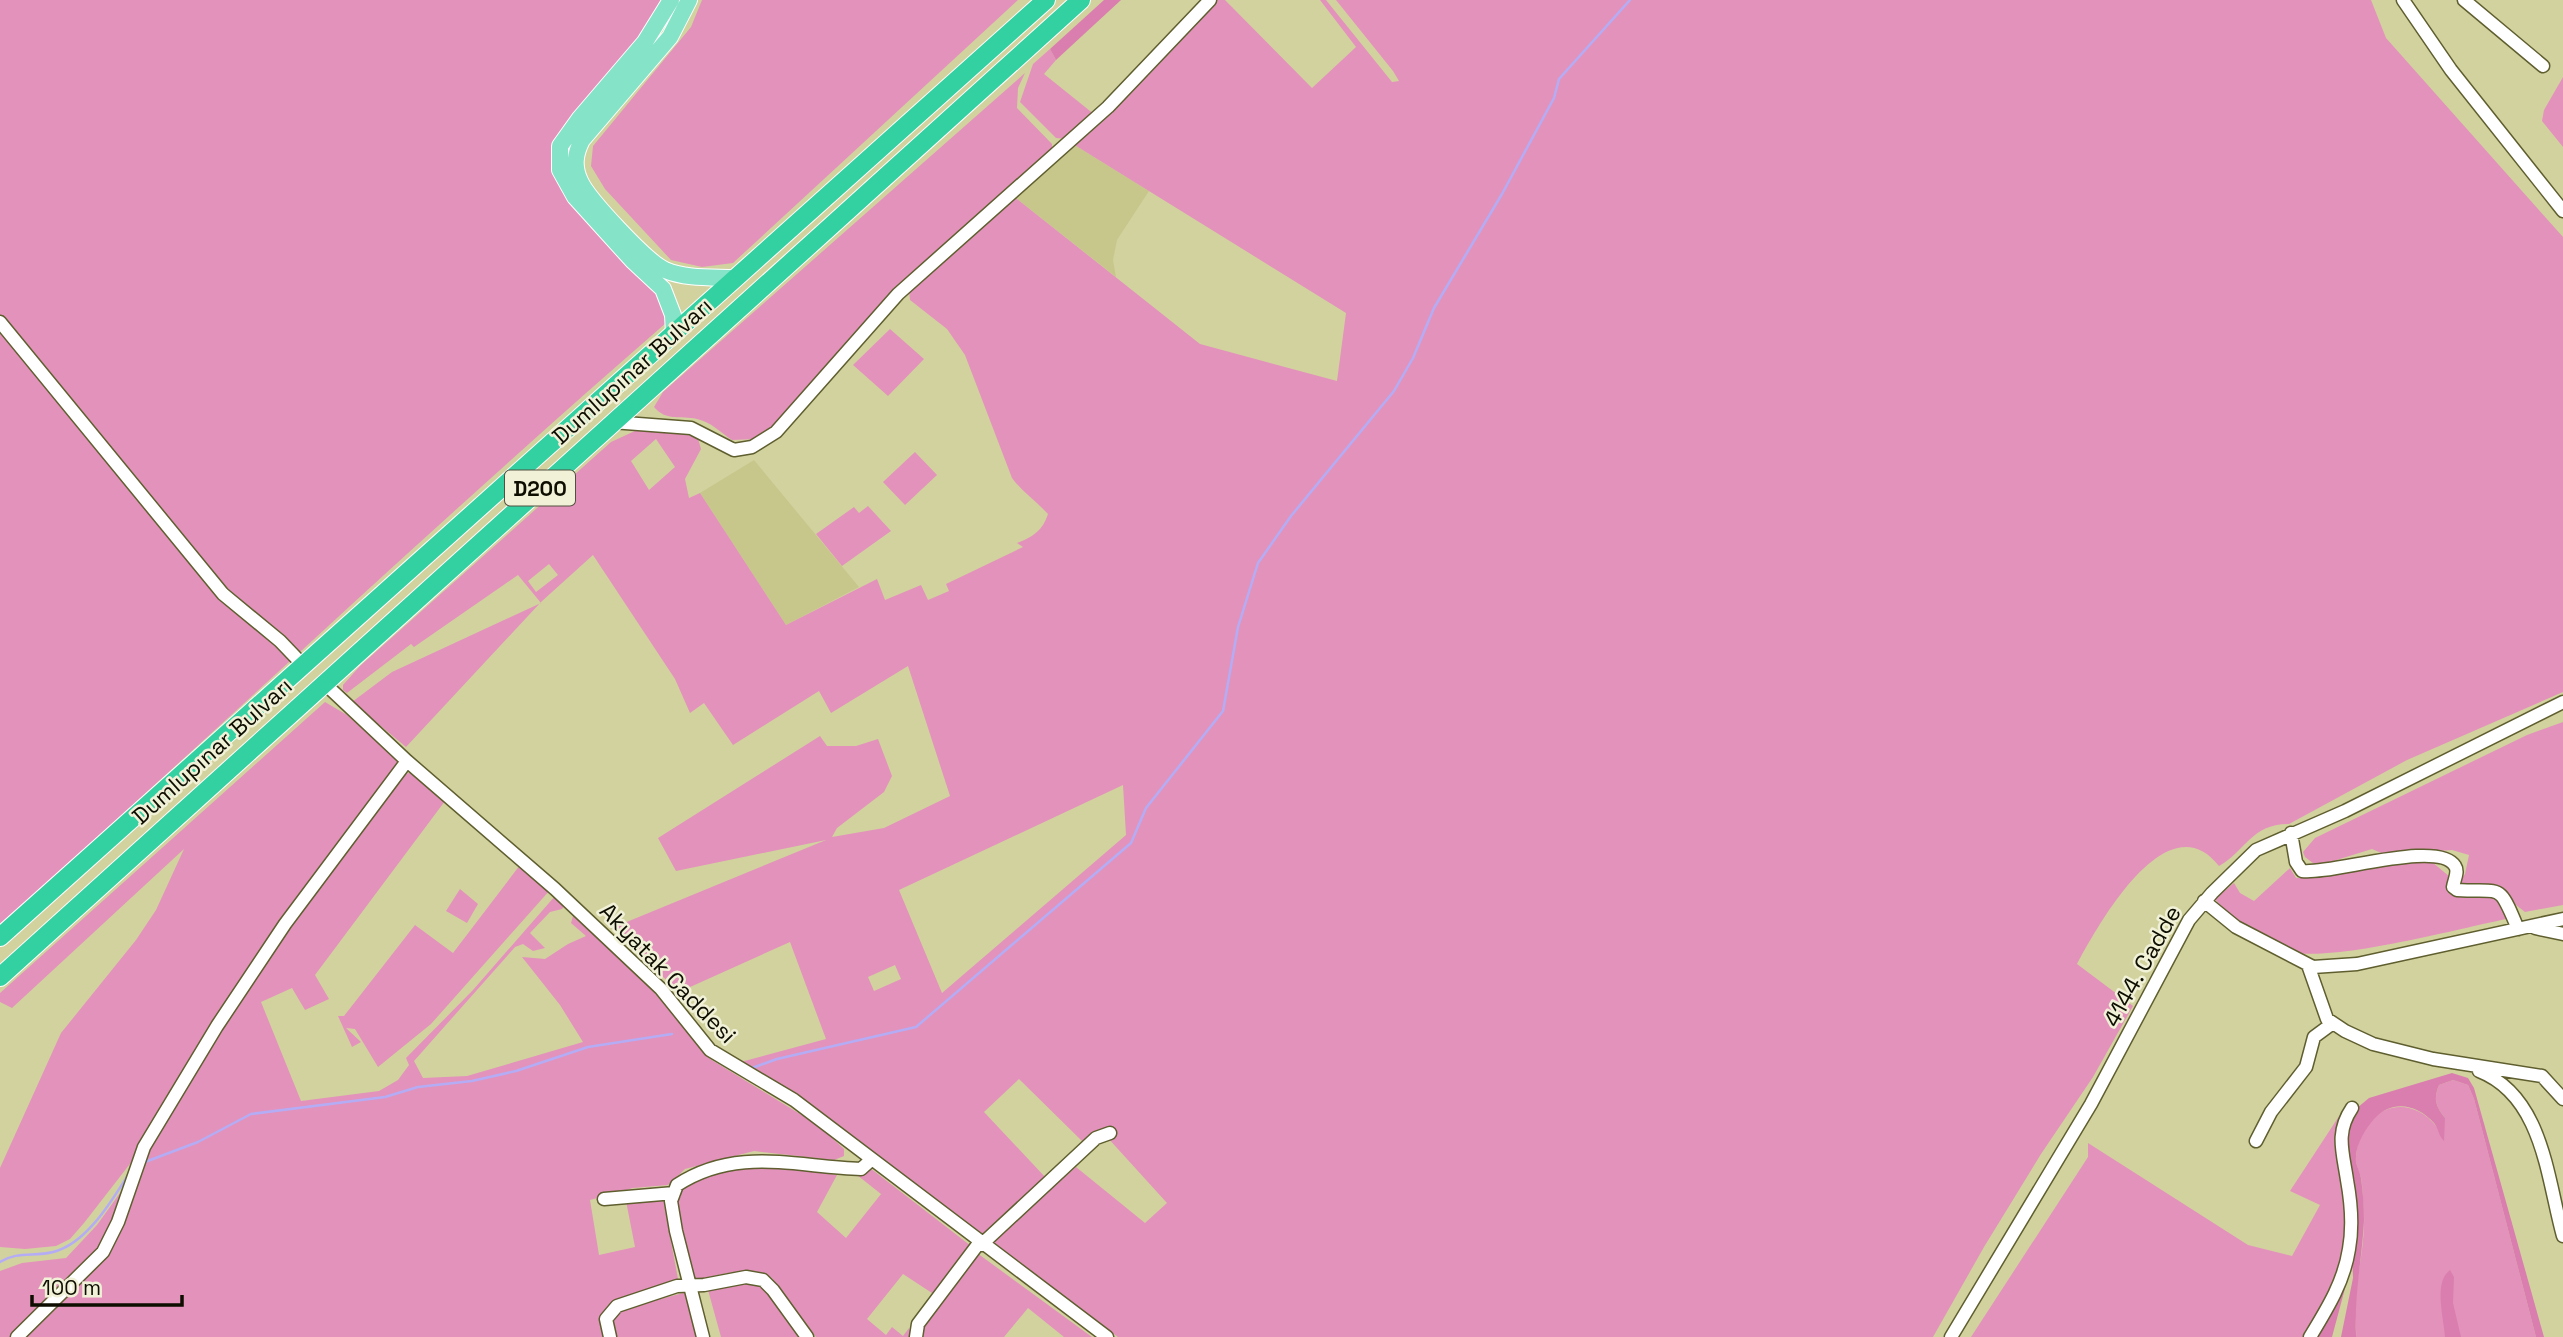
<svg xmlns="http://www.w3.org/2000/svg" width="2563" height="1337" font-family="'Space Grotesk',sans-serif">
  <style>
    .built { fill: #c7c78c }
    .green { fill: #e392bb; fill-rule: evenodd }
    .forest { fill: #da7eaf }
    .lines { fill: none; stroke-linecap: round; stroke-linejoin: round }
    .stream { stroke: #b4adf5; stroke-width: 2.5 }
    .minor-casing { stroke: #5f5e2f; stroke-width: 15 }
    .major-casing { stroke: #fff; stroke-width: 18 }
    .highway-casing { stroke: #fff; stroke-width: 20 }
    .minor { stroke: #fff; stroke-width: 12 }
    .major { stroke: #85e3c7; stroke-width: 16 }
    .highway { stroke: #33d0a2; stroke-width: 18 }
    .labels { text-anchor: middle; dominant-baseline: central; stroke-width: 5; stroke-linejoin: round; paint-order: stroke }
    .shield { fill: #f1f1d8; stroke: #515141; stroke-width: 2 }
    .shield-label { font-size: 21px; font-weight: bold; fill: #0d0d00 }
    .street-label { font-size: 23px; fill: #0d0d00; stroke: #f1f1d8 }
  </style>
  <rect width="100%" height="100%" fill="#d2d29f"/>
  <path class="built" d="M1073,144L1149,191L1117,240L1113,260L1116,277L1012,195Z
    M754,460L859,587L786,625L700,493Z"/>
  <path class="green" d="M0,0H661L650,24L564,125L554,154V169L561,190L577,210L663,292L666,323C440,519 224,725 0,924Z
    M702,0H1018L733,263L702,267L671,260L605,189L591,166L593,146L691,27Z
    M1216,0H1225L1312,88L1356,47L1320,0H1326L1392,82L1399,81L1393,71L1336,0H2371L2386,38L2563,237V692L2407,760L2289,824C2251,824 2247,850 2219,866C2167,799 2097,927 2077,964L2133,1006L2093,1077L2041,1154L1984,1247L1933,1337H1118L987,1243L1076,1167L1145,1223L1167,1203L1107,1137L1098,1145L1083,1142L1019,1079L984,1112L1046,1178L984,1237L737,1063L826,1039L790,942L679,992L612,928L826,840L676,871L658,838L820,736L827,746H856L878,739L892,776L884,792L837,828L832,837L884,828L950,796L908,666L831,713L819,691L733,745L704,703L690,713L675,679L593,555L541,602L406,747L352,702L392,672L541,603L518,575L414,647L411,644L347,693L343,690V685L360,666L611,442L637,430L667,429L697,435L701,449L685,479L689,498L700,493L786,625L877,579L885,600L921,585L928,600L949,591L946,584L1023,547L1017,543C1033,537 1043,530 1048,514C1036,501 1022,492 1012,478L965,355L947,329L910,300L909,290L1012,195L1200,344L1337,381L1346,313L1073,144ZM656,439L675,467L649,490L631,461ZM549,564L558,575L536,592L528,581ZM1123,785L1126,835L942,993L899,890ZM895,965L901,979L874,991L868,977Z
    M1050,49L1056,60L1044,74L1095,115L1067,139L1056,138L1020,102L1033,64Z
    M1025,73L1018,88L1017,108L1052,144V149L879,308L851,336L777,425L755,439L732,440C720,432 711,422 697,419C680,415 667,422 654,407L663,392Z
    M2563,77V147L2542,121L2544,110Z
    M890,329L924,359L888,396L853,365Z
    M915,452L937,475L905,505L883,482Z
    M868,506L891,531L842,566L816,534L854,507L859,513Z
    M325,702L347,715L397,760V766L274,932L133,1160L84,1223L70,1239L56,1246L25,1249L0,1247V1168L61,1033L136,940L156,910L184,849L12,1008L0,1002V993Z
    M2563,722V905L2525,912L2516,905L2504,888L2478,884L2457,886L2465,874L2469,855L2452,850L2386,855L2372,849L2317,866L2305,857L2303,852L2315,838L2527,735Z
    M411,772L445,801L315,975L329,999L305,1010L292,988L261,1002L301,1101L379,1091L398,1080L409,1065L406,1058L473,990L555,896L565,905L562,909L550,912L530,933L545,948L533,951L523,944L515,947L414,1061L423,1078L467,1076L583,1042L560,1005L522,957L545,959L568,944L586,936L571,923L573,916L642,978L710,1059L818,1125L844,1149V1156L834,1160L754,1151L685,1169L668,1185L633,1188L590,1200L599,1255L635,1247L626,1201L663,1199L678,1279L616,1300L600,1315L604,1337H20L111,1250L143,1159L252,981L290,924L404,775Z
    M2432,862L2450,877L2446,886L2449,894H2484L2497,898L2506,919C2462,928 2326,964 2289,951C2263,941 2233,920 2215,899L2234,883L2240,893L2254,901L2290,868L2296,878L2329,876L2366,866Z
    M520,865L550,890L431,1024L378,1067L355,1029L346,1028L361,1042L352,1047L338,1016H344L415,925L453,953Z
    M460,889L478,904L467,923L446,911Z
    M2453,1080L2468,1085L2474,1099L2536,1337H2356C2357,1325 2353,1312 2355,1300C2358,1271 2365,1243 2364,1215C2363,1202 2363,1189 2361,1177C2359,1171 2355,1163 2356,1157C2359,1110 2406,1088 2437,1127L2445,1118C2436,1106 2433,1100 2439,1085Z
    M2353,1102L2341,1117L2336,1130V1151L2344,1180L2346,1246L2335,1285L2305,1337H1971L2088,1157V1143L2248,1245L2292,1256L2320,1205L2290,1191L2347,1104Z
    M774,1164L837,1175L817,1212L846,1238L881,1194L857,1175L870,1168L971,1246L935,1295L903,1274L867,1319L886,1335L892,1327L903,1336L909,1328L912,1337H816L772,1278C749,1264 720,1275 695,1280C689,1258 675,1230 676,1206C677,1168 746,1168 774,1164Z
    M125,1186L111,1236L12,1337H0V1271L22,1263L66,1258L97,1225Z
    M977,1253L1092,1337H1064L1028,1308L1004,1337H921V1326Z
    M745,1282C769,1282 786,1319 798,1337H721L708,1290Z
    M687,1292L696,1337H615L612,1317L615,1311Z"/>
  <path class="forest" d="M1104,0H1121L1056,60L1050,49Z
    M2452,1073L2468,1078L2474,1088L2544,1337H2536L2474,1099L2468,1085L2453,1080L2439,1085C2433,1100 2436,1106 2445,1118L2444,1141C2438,1135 2439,1129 2434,1123C2417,1104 2392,1099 2374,1119C2366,1128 2356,1144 2356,1157C2355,1164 2360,1171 2361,1178C2363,1192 2364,1207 2364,1221C2362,1259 2354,1296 2356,1334V1337H2341L2353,1278L2347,1129L2357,1108L2369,1098Z
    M2450,1270L2454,1277L2453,1303L2461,1337H2445C2444,1319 2433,1282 2450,1270Z
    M2347,1281L2332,1337H2316Z"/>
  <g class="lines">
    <path class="stream" d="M752,1068L777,1059L916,1027L1131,843L1146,808L1223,711L1238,627L1258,563L1291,516L1394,391L1413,358L1434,308L1502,194L1554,98L1559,79L1630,0
      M145,1162L198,1142L251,1114L385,1097L418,1087L472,1081L516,1071L588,1047L672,1034
      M0,1262C17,1251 34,1257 53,1252C86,1244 111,1202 128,1175"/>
    <g class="minor-casing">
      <path id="minor" d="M2403,0L2451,70L2563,211
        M2464,0L2543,66
        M0,322L223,594L280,641L303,665
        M612,422L691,428L734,450L752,447L776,432L898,294L1108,107L1210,0
        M324,683L407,761L555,889L661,989L710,1050L794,1100L1107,1337
        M2291,833L2296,862L2302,871C2330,875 2439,839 2455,866C2459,872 2454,880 2453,887L2457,890C2503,893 2498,881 2518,929
        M2204,901L2236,927L2313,967L2357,964L2563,919
        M2535,928L2563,934
        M2308,965L2327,1019L2345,1031L2373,1044L2433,1059L2542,1076L2563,1099
        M2479,1071C2543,1096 2547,1178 2563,1236
        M2256,1141L2271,1112L2306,1067L2314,1037L2333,1023
        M604,1199L674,1193
        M981,1245L1096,1138L1110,1133
        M17,1337L103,1252L118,1222L144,1147L217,1026L285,924L407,761
        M610,1337L606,1319L617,1306L677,1286L704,1285L746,1277L763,1280L773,1290L807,1337
        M703,1337L676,1231L671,1201L677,1185C737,1146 796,1167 861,1169L871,1160
        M916,1337L918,1324L979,1243
        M1951,1337L2091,1104L2189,920L2212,893L2256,850L2345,811L2563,702
        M2310,1337C2327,1309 2344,1282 2349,1249C2353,1227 2351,1202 2347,1180C2343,1152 2335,1133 2352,1108"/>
    </g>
    <g class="major-casing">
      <path id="major" d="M671,0L645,42L580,118L560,146V170L575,197L633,261L663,289L673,315L674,333
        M689,0L670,37L582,140C575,154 573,166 580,181C588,199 647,262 665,270C686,279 712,277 735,278"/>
    </g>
    <g class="highway-casing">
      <path id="highway" d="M0,937L1046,0
        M0,977L1081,0"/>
    </g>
    <use href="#minor" class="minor"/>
    <use href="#major" class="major"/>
    <use href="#highway" class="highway"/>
  </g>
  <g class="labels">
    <rect class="shield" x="505" y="470.5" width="70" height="35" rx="5"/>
    <g class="shield-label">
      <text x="540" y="488">D200</text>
    </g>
    <g class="street-label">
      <text transform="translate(632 371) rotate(-42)">Dumlupınar Bulvarı</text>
      <text transform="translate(212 751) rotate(-42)">Dumlupınar Bulvarı</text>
      <text transform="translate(2142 966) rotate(-61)">4144. Cadde</text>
      <text transform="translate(668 973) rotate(46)">Akyatak Caddesi</text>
    </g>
  </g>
  <path d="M32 1295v10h150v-10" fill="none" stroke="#0d0d00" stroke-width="3.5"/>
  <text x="42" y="1295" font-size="21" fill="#0d0d00" stroke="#f1f1d8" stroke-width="5" paint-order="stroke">100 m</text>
</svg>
